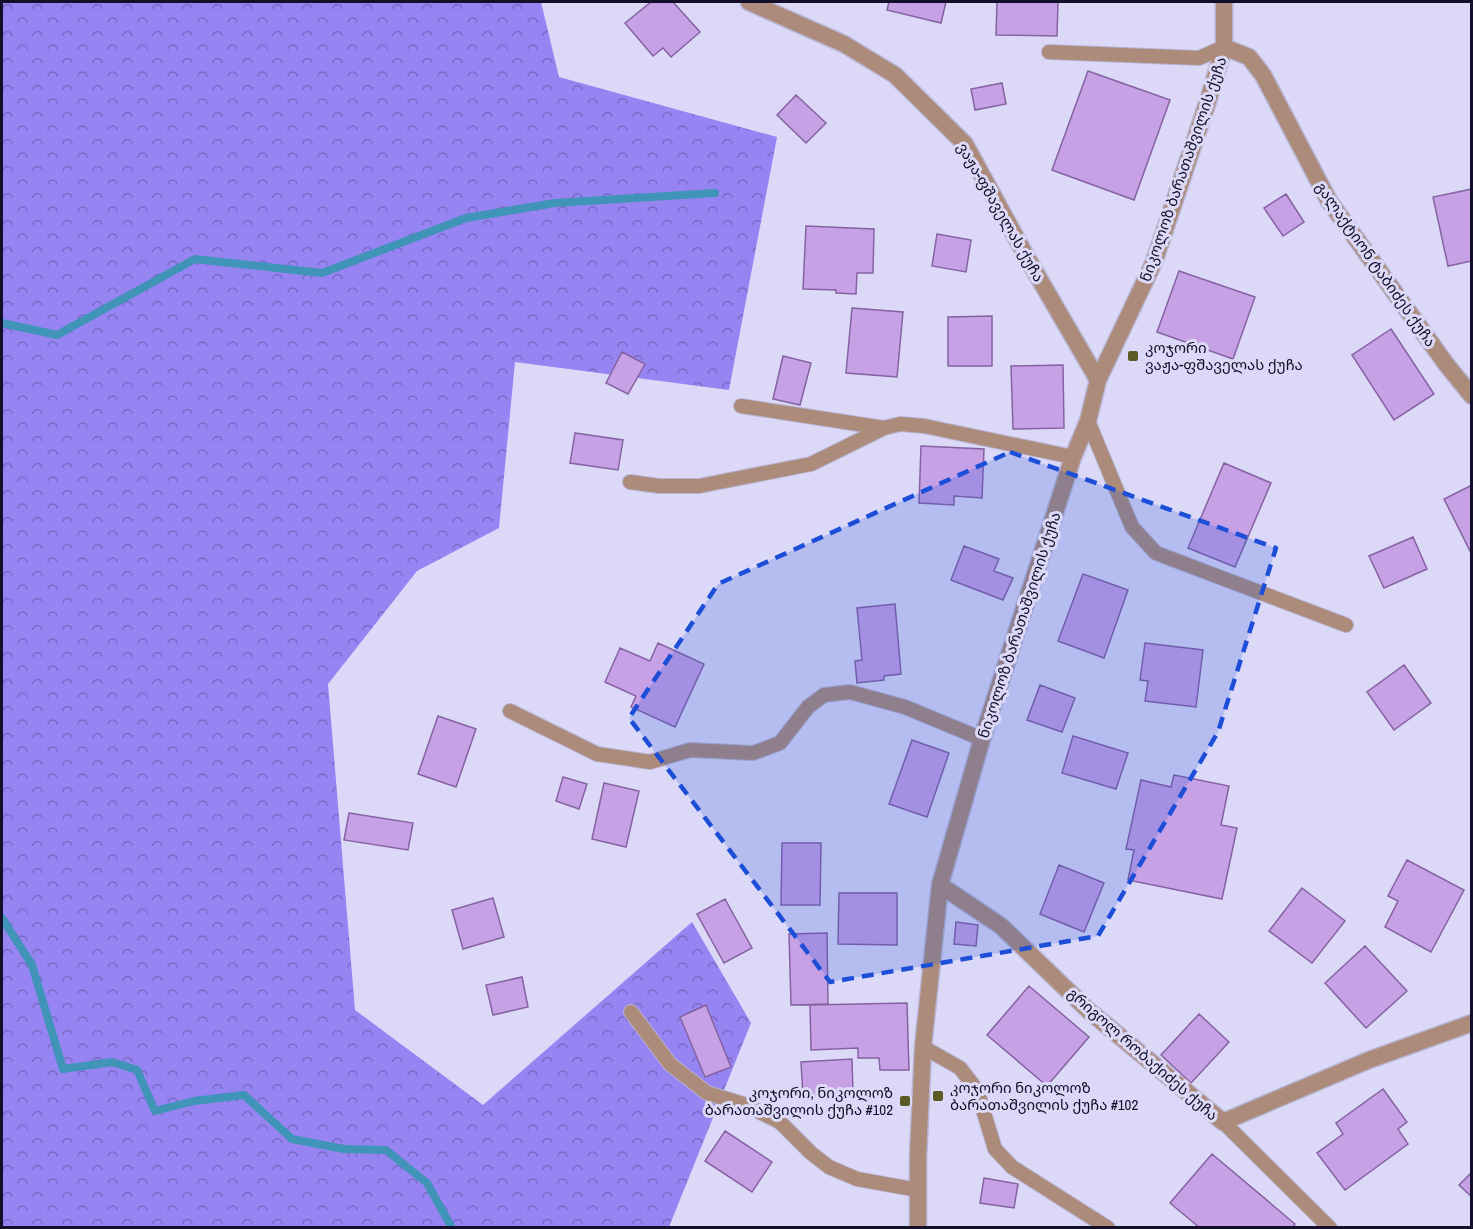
<svg xmlns="http://www.w3.org/2000/svg" width="1473" height="1229" font-family="'Archivo Narrow','Noto Sans Georgian',sans-serif">
  <style>
    .forest { fill: url(#forest-crowns) }
    .lines { fill: none; stroke-linecap: round; stroke-linejoin: round }
    .stream { stroke: #4094b7; stroke-width: 8 }
    .building { fill: #c6a1e6; stroke: #8562a2; stroke-width: 1.5 }
    .service-casing { stroke: #b7b4d2; stroke-width: 16 }
    .minor-casing { stroke: #b7b4d2; stroke-width: 19 }
    .service { stroke: #ac8b7b; stroke-width: 14 }
    .minor { stroke: #ac8b7b; stroke-width: 16 }
    .marked { fill: #1d4ed8; fill-opacity: 0.2; stroke: #1d4ed8; stroke-width: 4.5; stroke-dasharray: 12 8; stroke-linejoin: round }
    .poi-dot { fill: #5a5a27; stroke: #dbd9f7; stroke-width: 2 }
    .labels { text-anchor: middle; dominant-baseline: central; stroke-width: 6; stroke-linejoin: round; paint-order: stroke }
    .street-label { font-size: 15px; fill: #130e29; stroke: #dbd9f7 }
    .poi-label { font-size: 15px; fill: #130e29; stroke: #dbd9f7; text-anchor: start }
  </style>
  <defs>
    <pattern id="forest-crowns" width="20" height="18" patternUnits="userSpaceOnUse" patternTransform="scale(1.5)"><rect width="20" height="18" fill="#9584f2"/><path d="M2 6a3 3 0 1 1 6 0M12 15a3 3 0 1 1 6 0" fill="none" stroke="#786ac4"/></pattern>
  </defs>
  <rect width="100%" height="100%" fill="#dbd9f7"/>
  <path class="forest" d="M2,2H541L559,77L777,137L729,390L515,362L499,528L417,571L328,684L355,1010L483,1105L692,922L751,1023L669,1227L2,1228Z"/>
  <g class="lines">
    <path class="stream" d="M2,323L57,335L195,259L322,273L466,218L555,203L715,193
      M2,918L32,965L63,1069L112,1062L137,1070L155,1111L194,1101L244,1095L292,1139L344,1149L386,1150L427,1183L452,1228"/>
  </g>
  <path class="building" d="M651,2H673L700,32L671,57L663,48L653,56L625,23Z
    M889,2H946L941,23L887,10Z
    M997,2H1058L1057,36L996,35Z
    M1088,71L1170,100L1134,200L1052,170Z
    M1002,83L1006,104L975,110L971,89Z
    M796,95L826,123L806,143L777,115Z
    M1472,189V261L1448,266L1433,197Z
    M1286,194L1304,222L1283,236L1264,208Z
    M806,226L874,229L873,273H857L856,294L836,293V290L803,289Z
    M937,234L971,240L966,272L932,266Z
    M1179,271L1255,297L1233,359L1157,332Z
    M852,308L903,312L897,377L846,373Z
    M992,316V366H948V317Z
    M1391,329L1434,394L1394,420L1352,355Z
    M622,352L645,364L628,394L606,383Z
    M783,356L811,363L800,405L773,399Z
    M1063,365L1064,428L1013,429L1011,366Z
    M575,433L623,440L618,470L570,463Z
    M921,446L984,449L982,498L954,496V505L919,503Z
    M1224,463L1271,483L1235,567L1188,548Z
    M1472,485V553H1471L1444,499Z
    M1413,537L1427,569L1384,588L1369,556Z
    M964,546L999,559L994,571L1013,578L1003,600L951,580Z
    M1083,574L1128,590L1104,658L1058,641Z
    M895,604L901,674L884,676V680L857,683L855,661L862,660L857,608Z
    M658,643L704,664L675,727L631,707L636,696L605,682L620,648L650,661Z
    M1145,643L1203,650L1196,707L1145,701L1148,681L1140,680Z
    M1404,665L1431,703L1394,730L1367,692Z
    M1040,685L1075,698L1062,732L1027,720Z
    M438,716L476,729L456,787L418,774Z
    M1073,736L1128,753L1116,789L1062,773Z
    M912,740L949,753L927,817L889,804Z
    M1174,775L1229,786L1221,825L1237,828L1222,899L1128,880L1134,850L1126,849L1141,780L1171,787Z
    M563,777L587,784L579,809L556,801Z
    M604,783L639,791L626,847L592,839Z
    M349,813L413,823L408,850L344,840Z
    M782,843H821L820,905H781Z
    M1407,860L1464,890L1431,952L1385,927L1398,901L1388,896Z
    M1059,865L1104,883L1084,932L1040,914Z
    M1302,888L1345,921L1312,963L1269,931Z
    M839,893H897V945L838,944Z
    M493,898L504,937L463,949L452,910Z
    M725,899L752,948L724,963L697,914Z
    M956,922L978,925L976,946L954,944Z
    M827,933L828,1004L791,1005L789,934Z
    M1365,946L1407,991L1366,1028L1325,983Z
    M522,977L528,1007L493,1015L486,985Z
    M1029,986L1089,1037L1047,1086L987,1035Z
    M907,1003L909,1070H880L879,1058H858V1048L811,1050L810,1005Z
    M706,1005L731,1067L705,1077L680,1017Z
    M1199,1014L1229,1042L1191,1083L1161,1055Z
    M852,1059L853,1093L803,1096L801,1062Z
    M1383,1089L1407,1122L1398,1129L1408,1144L1345,1190L1317,1153L1343,1134L1336,1123Z
    M725,1131L772,1162L752,1192L705,1161Z
    M1212,1154L1295,1224L1292,1228H1200L1170,1203Z
    M1472,1172V1197L1459,1185Z
    M984,1178L1018,1184L1014,1208L980,1203Z"/>
  <g class="lines">
    <g class="service-casing">
      <path id="service" d="M1049,52L1199,58L1224,47
        M741,406L884,428
        M1088,421L1132,527L1156,553L1346,625
        M630,482L659,486H699L811,464L884,428L900,424L924,426L1073,457
        M510,711L597,754L650,762L690,750L753,753L780,743L808,707L824,695L850,692L905,707L982,739
        M631,1012L670,1064L707,1093L743,1104L780,1122L811,1153L829,1167L857,1179L918,1190
        M923,1047L960,1068L977,1090L995,1149L1012,1167L1108,1228
        M1223,1122L1330,1228"/>
    </g>
    <g class="minor-casing">
      <path id="minor" d="M749,2L844,44L895,75L965,144L1026,256L1098,380
        M1224,47L1249,57L1263,75L1329,201L1446,364L1472,396
        M940,885L1001,926L1088,1010L1223,1122L1369,1060L1472,1023
        M918,1228V1157L923,1047L940,885L982,739L1073,457L1088,421L1098,380L1154,262L1208,101L1224,47V2"/>
    </g>
    <use href="#service" class="service"/>
    <use href="#minor" class="minor"/>
  </g>
  <path class="marked" d="M1010,452L1276,548L1218,732L1098,936L830,982L629,718L718,584Z"/>
  <g class="poi-dot">
    <rect x="1127" y="350" width="12" height="12" rx="3"/>
    <rect x="932" y="1090" width="12" height="12" rx="3"/>
    <rect x="899" y="1095" width="12" height="12" rx="3"/>
  </g>
  <g class="labels">
    <g class="street-label">
      <text transform="translate(1183 169) rotate(-71)">ნიკოლოზ ბარათაშვილის ქუჩა</text>
      <text transform="translate(1001 212) rotate(60)">ვაჟა-ფშაველას ქუჩა</text>
      <text transform="translate(1376 264) rotate(55)">გალაქტიონ ტაბიძეს ქუჩა</text>
      <text transform="translate(1019 625) rotate(-72)">ნიკოლოზ ბარათაშვილის ქუჩა</text>
      <text transform="translate(1143 1054) rotate(41)">გრიგოლ რობაქიძეს ქუჩა</text>
    </g>
    <g class="poi-label">
      <text x="1145" y="347">კოჯორი<tspan x="1145" dy="17">ვაჟა-ფშაველას ქუჩა</tspan></text>
      <text x="950" y="1087">კოჯორი ნიკოლოზ<tspan x="950" dy="17">ბარათაშვილის ქუჩა #102</tspan></text>
      <text x="893" y="1092" text-anchor="end">კოჯორი, ნიკოლოზ<tspan x="893" dy="17">ბარათაშვილის ქუჩა #102</tspan></text>
    </g>
  </g>
  <rect width="1473" height="1229" fill="none" stroke="#130e29" stroke-width="6"/>
</svg>
